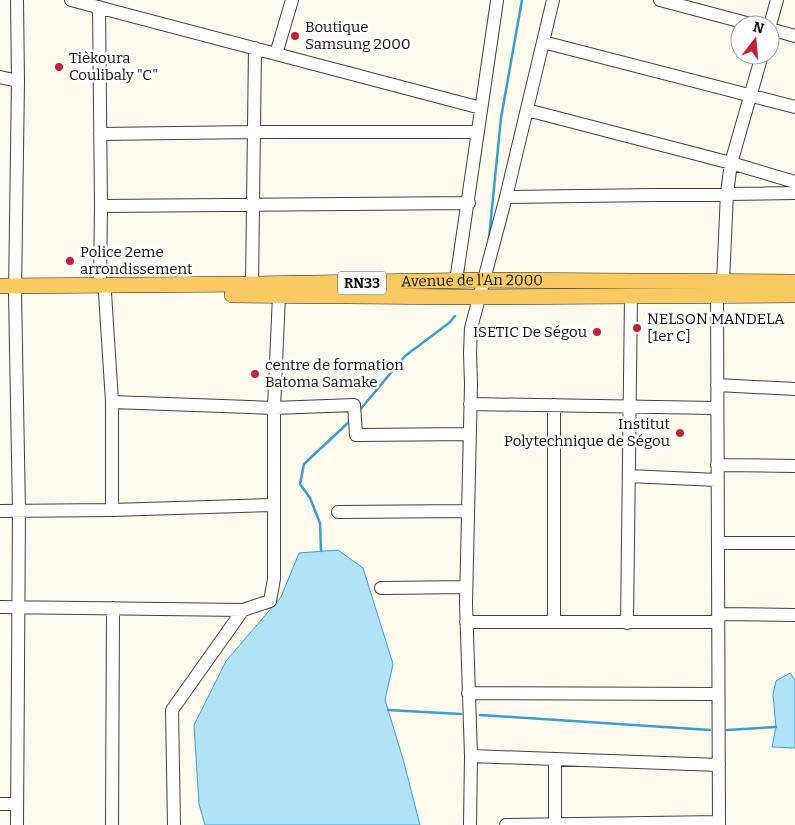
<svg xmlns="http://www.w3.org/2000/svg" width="795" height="825" font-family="Bitter,serif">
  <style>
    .water { fill: #b2e2f7; stroke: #389ecf }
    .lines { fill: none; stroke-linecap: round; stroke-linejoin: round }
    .stream { stroke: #389ecf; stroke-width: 2.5 }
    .minor-casing { stroke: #404040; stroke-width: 14 }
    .major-casing { stroke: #1e1e1e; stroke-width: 16 }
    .minor { stroke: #fff; stroke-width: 12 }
    .major { stroke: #faca62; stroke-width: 15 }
    .poi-dot { fill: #bf2337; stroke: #fff; stroke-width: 2 }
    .labels { text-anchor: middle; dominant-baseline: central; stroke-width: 5; stroke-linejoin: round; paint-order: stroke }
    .shield { fill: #fff; stroke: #565656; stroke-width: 1 }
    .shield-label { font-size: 14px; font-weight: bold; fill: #0d0d0d }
    .poi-label { font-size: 15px; fill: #0d0d0d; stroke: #fff; text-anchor: start }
    .street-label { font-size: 15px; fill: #0d0d0d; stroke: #fff }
  </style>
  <rect width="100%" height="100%" fill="#fffaed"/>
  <path class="water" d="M338,550L363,568L393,664L385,700L403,759L420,825H205L199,804L194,725L226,661L281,597L299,553Z
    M790,673L795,680V748L772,747L776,727L773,694L776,681Z"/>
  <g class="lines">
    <path class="stream" d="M489,238L501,118L522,0
      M359,411L405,356L449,323L455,316
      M321,551L320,523L310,498L300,484L304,464L350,421
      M388,710L461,714
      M480,715L710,730
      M727,730L776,727"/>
    <g class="minor-casing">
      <path id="minor" d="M71,0L276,54L292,0
        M660,0L754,25
        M99,7L101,206L100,284
        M770,25L777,0
        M770,29L795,36
        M543,42L795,107
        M276,54L481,108
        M0,77L18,81L17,0
        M527,110L731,163L795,182
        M100,134L255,132H478
        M506,197L795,193
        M101,206L469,203
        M456,281L497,1
        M723,282L727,193L731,163L762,55
        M252,284L255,48
        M105,293L112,402V510
        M717,296L719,825
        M717,385L795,389
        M112,402L274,408L354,405L356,435L470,434
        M470,404L716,408
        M554,405V622
        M717,465L795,466
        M629,476L717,480
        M0,511L112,510L273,505
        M338,512L468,511
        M718,543H795
        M381,588L466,587
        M0,607L243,610
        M718,614L795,615
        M466,622H718
        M627,623L631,296
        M468,693L718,694
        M471,756L719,765
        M0,804H17
        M17,825L19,511L15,293L18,81
        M112,825L113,608
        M174,825L172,710L243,610L270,601L274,579V408L279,295
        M470,825L471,756L466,603L471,384L470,353L471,328L506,197L553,0
        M506,825L719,822
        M555,825V759"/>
    </g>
    <g class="major-casing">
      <g id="major">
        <path id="s1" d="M0,286L252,284L485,280L795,282"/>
        <path d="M232,295L473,297L795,295"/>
      </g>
    </g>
    <use href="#minor" class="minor"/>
    <use href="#major" class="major"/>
  </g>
  <g class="poi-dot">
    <circle cx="295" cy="36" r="5"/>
    <circle cx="59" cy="67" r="5"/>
    <circle cx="70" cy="261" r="5"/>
    <circle cx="637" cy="328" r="5"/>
    <circle cx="597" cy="332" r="5"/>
    <circle cx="255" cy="374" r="5"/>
    <circle cx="680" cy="433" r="5"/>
  </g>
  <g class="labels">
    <rect class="shield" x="338" y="271.5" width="48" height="23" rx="4"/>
    <g class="shield-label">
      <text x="362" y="283">RN33</text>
    </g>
    <g class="poi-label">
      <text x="305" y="27">Boutique<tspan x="305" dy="17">Samsung 2000</tspan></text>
      <text x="69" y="58">Tièkoura<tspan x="69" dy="17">Coulibaly "C"</tspan></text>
      <text x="80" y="252">Police 2eme<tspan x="80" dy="17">arrondissement</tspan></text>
      <text x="647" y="319">NELSON MANDELA<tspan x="647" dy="17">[1er C]</tspan></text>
      <text x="587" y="332" text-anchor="end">ISETIC De Ségou</text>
      <text x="265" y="365">centre de formation<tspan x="265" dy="17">Batoma Samake</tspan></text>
      <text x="670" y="424" text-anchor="end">Institut<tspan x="670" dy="17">Polytechnique de Ségou</tspan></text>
    </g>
    <g class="street-label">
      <text stroke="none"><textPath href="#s1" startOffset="472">Avenue de l'An 2000</textPath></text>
    </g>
  </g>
  <g transform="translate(755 40) rotate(16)"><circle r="24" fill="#ffffff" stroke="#9e9e9e"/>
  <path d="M0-4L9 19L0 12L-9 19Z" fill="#bf2337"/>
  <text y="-8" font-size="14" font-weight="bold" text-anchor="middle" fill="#0d0d0d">N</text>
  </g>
</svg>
